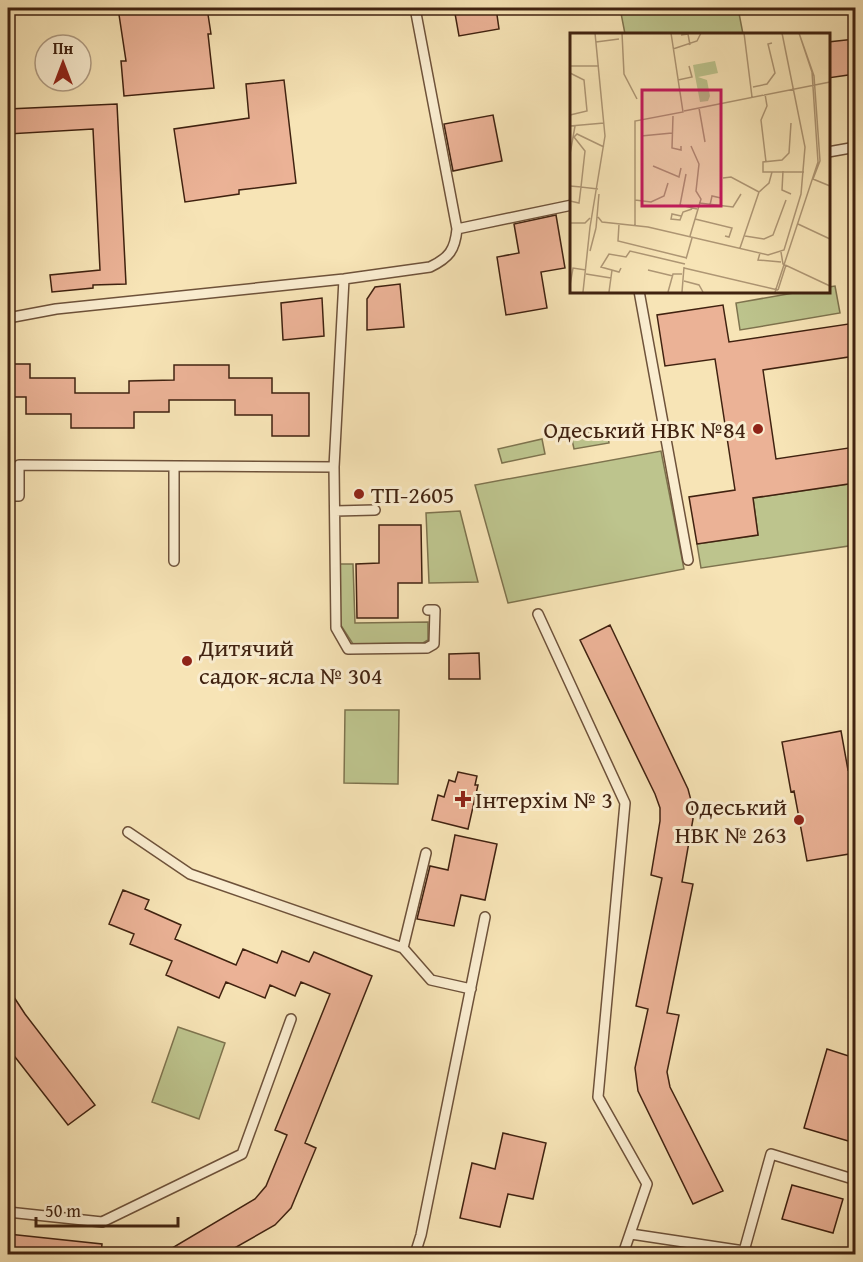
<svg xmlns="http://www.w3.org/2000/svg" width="863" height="1262" font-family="'Gentium Book Plus',serif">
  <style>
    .green { fill: #bdc48d; stroke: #7e734e; stroke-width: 1.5 }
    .building { fill: #ebb296; stroke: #402210; stroke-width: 1.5 }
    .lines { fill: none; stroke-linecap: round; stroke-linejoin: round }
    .lane-casing { stroke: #6e523a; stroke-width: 12 }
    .lane { stroke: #faedd0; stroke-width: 9 }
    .poi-dot { fill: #8f2418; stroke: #faedd0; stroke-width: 2 }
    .labels { text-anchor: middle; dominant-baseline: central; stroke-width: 6; stroke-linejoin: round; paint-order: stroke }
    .poi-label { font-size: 24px; fill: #402210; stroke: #faedd0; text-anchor: start }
    .inset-road { fill: none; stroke: #ae9674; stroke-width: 1.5 }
    .view { fill: #c2185b; fill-opacity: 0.15; stroke: #c2185b; stroke-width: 3 }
    .inset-edge { fill: none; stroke: #402210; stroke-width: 3 }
  </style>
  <rect width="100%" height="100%" fill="#f7e4b6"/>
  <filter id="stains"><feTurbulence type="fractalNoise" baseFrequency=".00333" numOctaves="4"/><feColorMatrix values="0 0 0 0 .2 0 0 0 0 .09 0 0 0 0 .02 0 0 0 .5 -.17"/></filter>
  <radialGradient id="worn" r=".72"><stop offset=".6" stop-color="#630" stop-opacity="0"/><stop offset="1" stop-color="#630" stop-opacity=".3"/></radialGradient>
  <path class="green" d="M620,8H738L743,34H625Z
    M835,286L840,313L740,330L736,303L805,291H828L829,287Z
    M607,429L609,443L574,449L571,435Z
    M542,439L545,454L502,463L498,449Z
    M661,451L684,569L508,603L475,485Z
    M855,483V545L701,568L697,544L758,535L753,498Z
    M460,511L478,582L429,583L426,513Z
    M340,564H353L355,623L428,622V640L423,643L353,644L340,624Z
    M345,710H399L398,784L344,783Z
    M178,1027L225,1043L199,1119L152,1102Z"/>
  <path class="building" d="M118,8H207L211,34H208L214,88L124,96L121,61H126Z
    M454,8H496L499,29L459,36Z
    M855,39V74L828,78V42Z
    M284,80L296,183L239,190V194L185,202L174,129L249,118L246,84Z
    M117,104L126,284L93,285V288L52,292L50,275L100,270L93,129L8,134V109Z
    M493,115L502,161L453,171L444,124Z
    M556,215L565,268L541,272L547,308L506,315L497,257L519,253L514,224Z
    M400,284L404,327L367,330V299L375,287Z
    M322,298L324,336L283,340L281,303Z
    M723,305L729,342L855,323V356L763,370L776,459L855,447V483L753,498L758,535L697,544L689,497L735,490L715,359L665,366L657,315Z
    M8,364H30V378H75V393H129V381L174,380V365H229V378H272V393H309V436H272V415H235V400H169V412H134V428H71V414H26V397H8Z
    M379,525H421L422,583H398V618H357L356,564L379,563Z
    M610,625L688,789L692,804L693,819L682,882L693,884L667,1013L679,1015L667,1072L670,1087L723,1191L693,1204L638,1091L635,1068L648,1009L636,1006L662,878L651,875L660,821V808L655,794L580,640Z
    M479,653L480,679H449V654Z
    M841,731L848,770L855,768V853L807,861L794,791L791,792L782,742Z
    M458,772L477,776L475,785H478L468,829L432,820L438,795L444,797L449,780L455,782Z
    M455,835L497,844L485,900L461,895L454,926L417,919L430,866L448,870Z
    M123,890L149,900L145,909L181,925L175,939L236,965L243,949L277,963L282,951L309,962L314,952L372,976L305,1143L316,1148L291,1208L275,1225L224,1254H162L255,1199L266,1186L287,1135L275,1130L330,994L301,982L295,996L270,985L265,998L226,982L219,998L166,975L172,961L130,944L134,934L109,924Z
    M8,988L25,1014L95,1105L68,1125L8,1048Z
    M827,1049L855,1058V1143L804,1128Z
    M503,1133L546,1143L533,1199L508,1194L500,1227L460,1218L472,1163L495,1169Z
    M792,1185L843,1199L833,1233L782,1219Z
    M8,1234L102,1244L101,1254H8Z"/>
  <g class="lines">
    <g class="lane-casing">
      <path id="lane" d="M828,152L856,147
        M457,229L572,205
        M344,279L334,467L336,628L348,649L427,648L434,644L435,610H428
        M639,291L688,560
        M8,318L56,309L344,279L430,267C449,258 455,250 457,229L415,8
        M174,466V561
        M8,496H19V465L334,467
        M335,511L375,510
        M538,614L625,803L598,1097L647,1184L623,1254
        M128,832L190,874L403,948L426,853
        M403,948L431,980L471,989
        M8,1212L102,1222L242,1154L291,1019
        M631,1234L744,1251L758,1254
        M744,1251L771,1154L856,1180
        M415,1254L421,1235L485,917"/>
    </g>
    <use href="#lane" class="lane"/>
  </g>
  <g class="poi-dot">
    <circle cx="758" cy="429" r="6"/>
    <circle cx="359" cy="494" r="6"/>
    <circle cx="187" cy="661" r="6"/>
    <path d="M460 790h6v6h6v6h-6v6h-6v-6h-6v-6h6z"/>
    <circle cx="799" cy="820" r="6"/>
  </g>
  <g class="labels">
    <g class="poi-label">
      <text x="746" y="429" text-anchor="end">Одеський НВК №84</text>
      <text x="371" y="494">ТП-2605</text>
      <text x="199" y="647">Дитячий<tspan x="199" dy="28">садок-ясла № 304</tspan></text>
      <text x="475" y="799">Інтерхім № 3</text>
      <text x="787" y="806" text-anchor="end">Одеський<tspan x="787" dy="28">НВК № 263</tspan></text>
    </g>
  </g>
  <g transform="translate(570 33)">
    <rect width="260" height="260" fill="#f7e4b6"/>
    <path d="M145,28L148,40L128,44L137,47L140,63L138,68L130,69L123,32Z" fill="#bdc48d"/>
    <path class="inset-road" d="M52,0L54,41L67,66M174,0L182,64M229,0L244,43L250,128L243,146L260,153M111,2L118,1L120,12M26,9L49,6M103,16L127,8L131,0M0,33H29M0,40L14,47L17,78L0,82M108,47L122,44L119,33M183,54L197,51L205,40L198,11L202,10M195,61L197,73L191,87L196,129M129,75L135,109M114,78L260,49M103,83L102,115L111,117V113M221,90L219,120L212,127L193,129V139H234M0,93L34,90M71,103L102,100M0,121L5,93M83,133L109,144L111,135M213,138L212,157L221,161M116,141L110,172L127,176M153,145L161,144L189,159L199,150L202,139M0,153L11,154L15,118L4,104L7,101L34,114M65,167L81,169L94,163L98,150M0,168L9,170L11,154L28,156M129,170L163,174L171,161M140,172L142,163L151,165M111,183L102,181L101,186L110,187L113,179L122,176M28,184L32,189L78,194L198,222L214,217L231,161L235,114L212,0M125,186L162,195L159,204L155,203M0,190H15L20,185M49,191L48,208L117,225M228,191L260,206M65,192V88L113,79L101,0M20,194L35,103L25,0M26,195L29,161M120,203L131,166L126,158L129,131L121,113M175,203L194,206L203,202L216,167M170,215L189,159M20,218L26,195M211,219L213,231L260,253M190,220L188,227L211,229M116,226L122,205M51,235L49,239L31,234L39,221L56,224L60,218L115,231M114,235L208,257M78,237L103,243M16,241L41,245M114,248L129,252L133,259M0,252L3,235L16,237M208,257L216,232M13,259L20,194M39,259L42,237M98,259L103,241H112M112,259L114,234M205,259L248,129L242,39L229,0"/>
    <path class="view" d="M72,57H151V173H72Z"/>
    <rect width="260" height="260" class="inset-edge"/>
  </g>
  <rect width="863" height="1262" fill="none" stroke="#f7e4b6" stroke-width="30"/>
  <rect x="9" y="9" width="845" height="1244" fill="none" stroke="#402210" stroke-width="3"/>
  <rect x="15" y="15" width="833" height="1232" fill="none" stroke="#402210" stroke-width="1.5"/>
  <g transform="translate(63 63)"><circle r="28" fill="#faedd0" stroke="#b09c83" stroke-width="1.5"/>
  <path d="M0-4.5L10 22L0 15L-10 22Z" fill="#8f2418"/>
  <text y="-9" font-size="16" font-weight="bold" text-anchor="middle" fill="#402210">Пн</text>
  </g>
  <path d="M36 1217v9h142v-9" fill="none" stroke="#402210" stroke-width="3"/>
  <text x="45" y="1217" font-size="18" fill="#402210" stroke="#faedd0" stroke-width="4.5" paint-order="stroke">50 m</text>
  <rect width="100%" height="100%" filter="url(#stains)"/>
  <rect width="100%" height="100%" fill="url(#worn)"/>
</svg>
